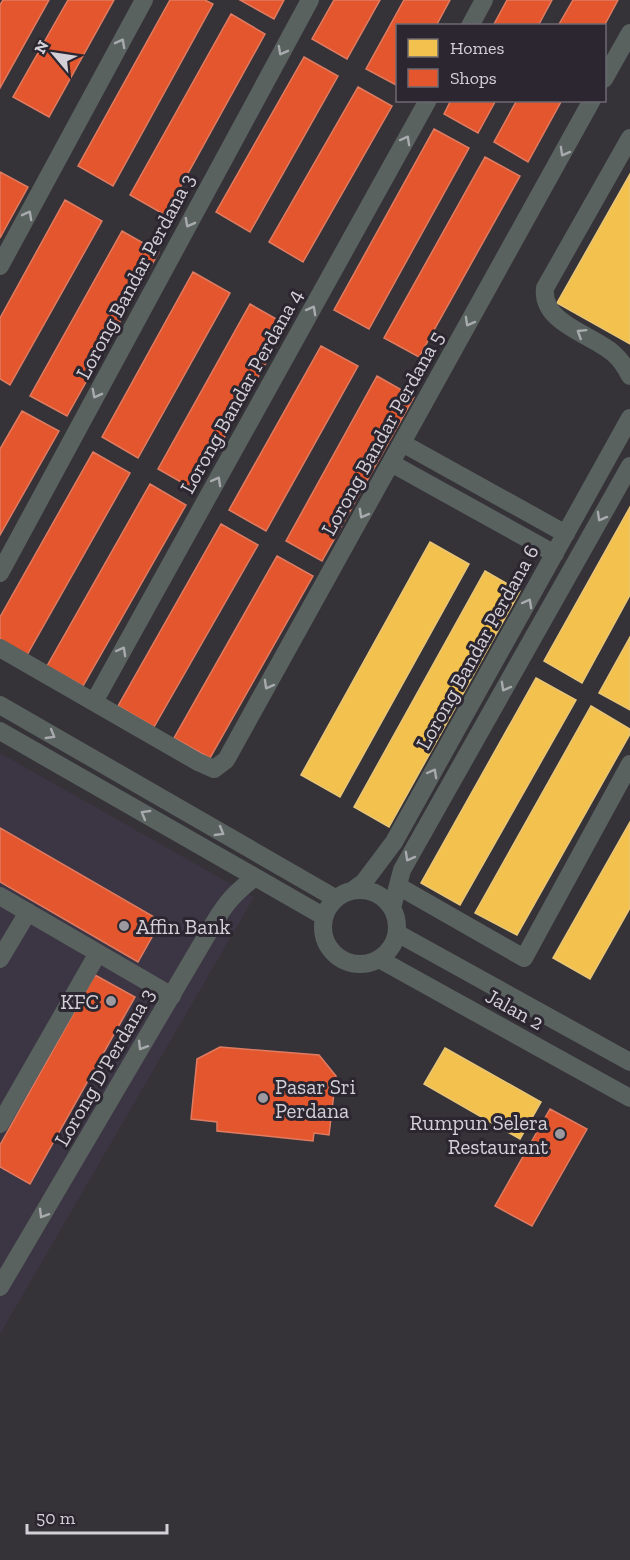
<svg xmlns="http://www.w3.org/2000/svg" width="630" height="1560" font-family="'Zilla Slab',serif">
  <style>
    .built { fill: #3c3543 }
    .homes { fill: #f2c14e; stroke: #e9c677; stroke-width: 1.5 }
    .shops { fill: #e4572e; stroke: #df7b61; stroke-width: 1.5 }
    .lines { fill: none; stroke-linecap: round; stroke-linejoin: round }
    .minor { stroke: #59625f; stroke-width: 18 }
    .oneway { stroke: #a8aaad }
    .poi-dot { fill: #9c999f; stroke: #2b2630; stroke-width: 2 }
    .labels { text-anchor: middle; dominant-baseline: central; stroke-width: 6; stroke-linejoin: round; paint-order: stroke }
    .street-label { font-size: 21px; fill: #d3d0d7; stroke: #2b2630 }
    .poi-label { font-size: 21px; fill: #d3d0d7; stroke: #2b2630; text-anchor: start }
  </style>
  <rect width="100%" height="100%" fill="#353238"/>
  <path class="built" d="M0,753L254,897L0,1334Z"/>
  <path class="homes" d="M630,174V344L557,303Z
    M630,507V595L582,683L544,661Z
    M430,542L469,564L340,797L301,775Z
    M485,571L520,591L389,827L354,807Z
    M630,637V710L599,693Z
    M536,678L576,700L460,905L421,883Z
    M591,706L630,729V734L517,935L475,913Z
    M630,822V908L590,979L553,958Z
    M445,1048L541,1102L520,1139L424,1084Z"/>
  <path class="shops" d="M3,0H49L0,88V5Z
    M68,0H114L49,117L13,97Z
    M170,0H205L213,4L113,186L78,166Z
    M240,0H284L274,19Z
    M334,0H380L347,59L312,39Z
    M404,0H450L436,26H398V86L366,69Z
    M507,0H552L538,26H493Z
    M573,0H618L604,26H558Z
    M231,14L265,34L165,215L130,195Z
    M304,57L338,76L250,232L216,212Z
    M358,87L392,106L303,262L269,242Z
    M451,100H496L478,133L444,114Z
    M517,100H562L528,162L494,142Z
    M434,129L469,148L369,329L334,310Z
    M485,157L520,176L419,357L384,338Z
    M0,172L28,187L0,238Z
    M65,200L102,221L10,385L0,379V318Z
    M122,231L159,252L67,416L30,396Z
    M193,272L230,293L138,458L102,437Z
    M250,304L287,325L195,490L158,469Z
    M321,346L358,366L266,531L229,510Z
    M377,376L414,397L322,561L286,541Z
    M22,411L59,431L0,535V449Z
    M93,452L130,473L27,655L0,639V617Z
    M150,484L186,505L83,686L47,666Z
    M221,524L258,545L154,727L118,706Z
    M277,556L313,576L210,758L174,738Z
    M0,828L161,921L138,962L0,882Z
    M95,975L135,997L30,1184L0,1167V1145Z
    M220,1047L319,1055L336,1076L329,1135L314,1133L313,1141L217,1131V1122L191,1119L197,1059Z
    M550,1109L587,1129L532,1226L495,1206Z"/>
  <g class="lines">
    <path class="minor" d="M470,26L484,0
      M604,79L630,33
      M630,138L545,288C541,323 591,334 613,353C620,359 626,368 630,376
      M0,266L144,0
      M402,443L566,534
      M391,463L555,554
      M0,573L310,0
      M0,648L198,762L214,769L226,760L592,100
      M94,702L428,100
      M0,705L335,898
      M0,731L323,916
      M398,886L524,958L630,764
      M323 927a37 37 0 1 1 74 0a37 37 0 1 1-74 0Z
      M353,890L364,882L394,842L630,418
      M0,896L172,996
      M392,908L402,870L630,466
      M397,933L630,1062
      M0,959L28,912
      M379,959L630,1098
      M0,1124L98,953
      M0,1287L214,923C227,901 235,893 255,877"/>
  </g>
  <defs><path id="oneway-chevron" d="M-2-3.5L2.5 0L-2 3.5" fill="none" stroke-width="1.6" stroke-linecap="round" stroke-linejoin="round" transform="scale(1.5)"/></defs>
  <g class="oneway">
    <use href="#oneway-chevron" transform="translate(121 43) rotate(-62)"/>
    <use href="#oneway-chevron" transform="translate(282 51) rotate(118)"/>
    <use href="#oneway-chevron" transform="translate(406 140) rotate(-61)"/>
    <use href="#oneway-chevron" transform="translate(564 152) rotate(119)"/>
    <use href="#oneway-chevron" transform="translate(28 215) rotate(-62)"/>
    <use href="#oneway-chevron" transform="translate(189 223) rotate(118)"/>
    <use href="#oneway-chevron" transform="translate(312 310) rotate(-61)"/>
    <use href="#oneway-chevron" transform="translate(469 322) rotate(119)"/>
    <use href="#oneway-chevron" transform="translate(581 333) rotate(-148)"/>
    <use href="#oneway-chevron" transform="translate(96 394) rotate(118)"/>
    <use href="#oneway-chevron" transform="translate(217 481) rotate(-61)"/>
    <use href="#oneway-chevron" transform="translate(363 514) rotate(119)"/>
    <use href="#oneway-chevron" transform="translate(601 517) rotate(119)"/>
    <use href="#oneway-chevron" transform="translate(528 603) rotate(-61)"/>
    <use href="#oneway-chevron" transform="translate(122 651) rotate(-61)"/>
    <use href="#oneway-chevron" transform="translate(268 685) rotate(119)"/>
    <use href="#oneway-chevron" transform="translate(505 687) rotate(119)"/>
    <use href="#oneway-chevron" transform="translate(51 735) rotate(30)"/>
    <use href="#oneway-chevron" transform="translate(433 773) rotate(-61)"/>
    <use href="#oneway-chevron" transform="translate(145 814) rotate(-150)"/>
    <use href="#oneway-chevron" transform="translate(220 832) rotate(30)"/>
    <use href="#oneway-chevron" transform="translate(409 857) rotate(119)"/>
    <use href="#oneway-chevron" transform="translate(142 1046) rotate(121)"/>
    <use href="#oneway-chevron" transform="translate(43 1214) rotate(121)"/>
  </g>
  <g class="poi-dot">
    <circle cx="124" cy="926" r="6"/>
    <circle cx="111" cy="1001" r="6"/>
    <circle cx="263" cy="1098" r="6"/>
    <circle cx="560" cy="1134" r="6"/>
  </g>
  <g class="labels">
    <g class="street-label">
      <text transform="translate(135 276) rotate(-62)">Lorong Bandar Perdana 3</text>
      <text transform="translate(241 391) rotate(-61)">Lorong Bandar Perdana 4</text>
      <text transform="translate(382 433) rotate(-61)">Lorong Bandar Perdana 5</text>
      <text transform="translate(477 647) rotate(-61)">Lorong Bandar Perdana 6</text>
      <text transform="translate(515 1009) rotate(29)">Jalan 2</text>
      <text transform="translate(104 1067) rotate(-60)">Lorong D'Perdana 3</text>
    </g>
    <g class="poi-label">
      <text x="136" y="926">Affin Bank</text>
      <text x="99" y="1001" text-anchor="end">KFC</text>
      <text x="275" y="1086">Pasar Sri<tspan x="275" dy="24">Perdana</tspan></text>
      <text x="548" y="1122" text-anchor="end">Rumpun Selera<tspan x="548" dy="24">Restaurant</tspan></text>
    </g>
  </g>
  <rect x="396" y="24" width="210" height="78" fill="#2b2630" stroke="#6e6a73" stroke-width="1.5"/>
  <rect x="408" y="39" width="30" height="18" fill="#f2c14e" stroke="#6e6a73" stroke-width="1.5"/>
  <text x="450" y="54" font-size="18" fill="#d3d0d7">Homes</text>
  <rect x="408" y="69" width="30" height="18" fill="#e4572e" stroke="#6e6a73" stroke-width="1.5"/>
  <text x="450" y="84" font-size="18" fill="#d3d0d7">Shops</text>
  <g transform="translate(54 54) rotate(299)" stroke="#2b2630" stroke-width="4.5" paint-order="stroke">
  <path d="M0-4.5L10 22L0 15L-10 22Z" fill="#d3d0d7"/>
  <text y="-9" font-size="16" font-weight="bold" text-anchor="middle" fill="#d3d0d7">N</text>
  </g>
  <path d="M27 1524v9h140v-9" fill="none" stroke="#d3d0d7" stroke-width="3"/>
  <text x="36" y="1524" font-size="18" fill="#d3d0d7" stroke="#2b2630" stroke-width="4.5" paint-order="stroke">50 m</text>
</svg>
